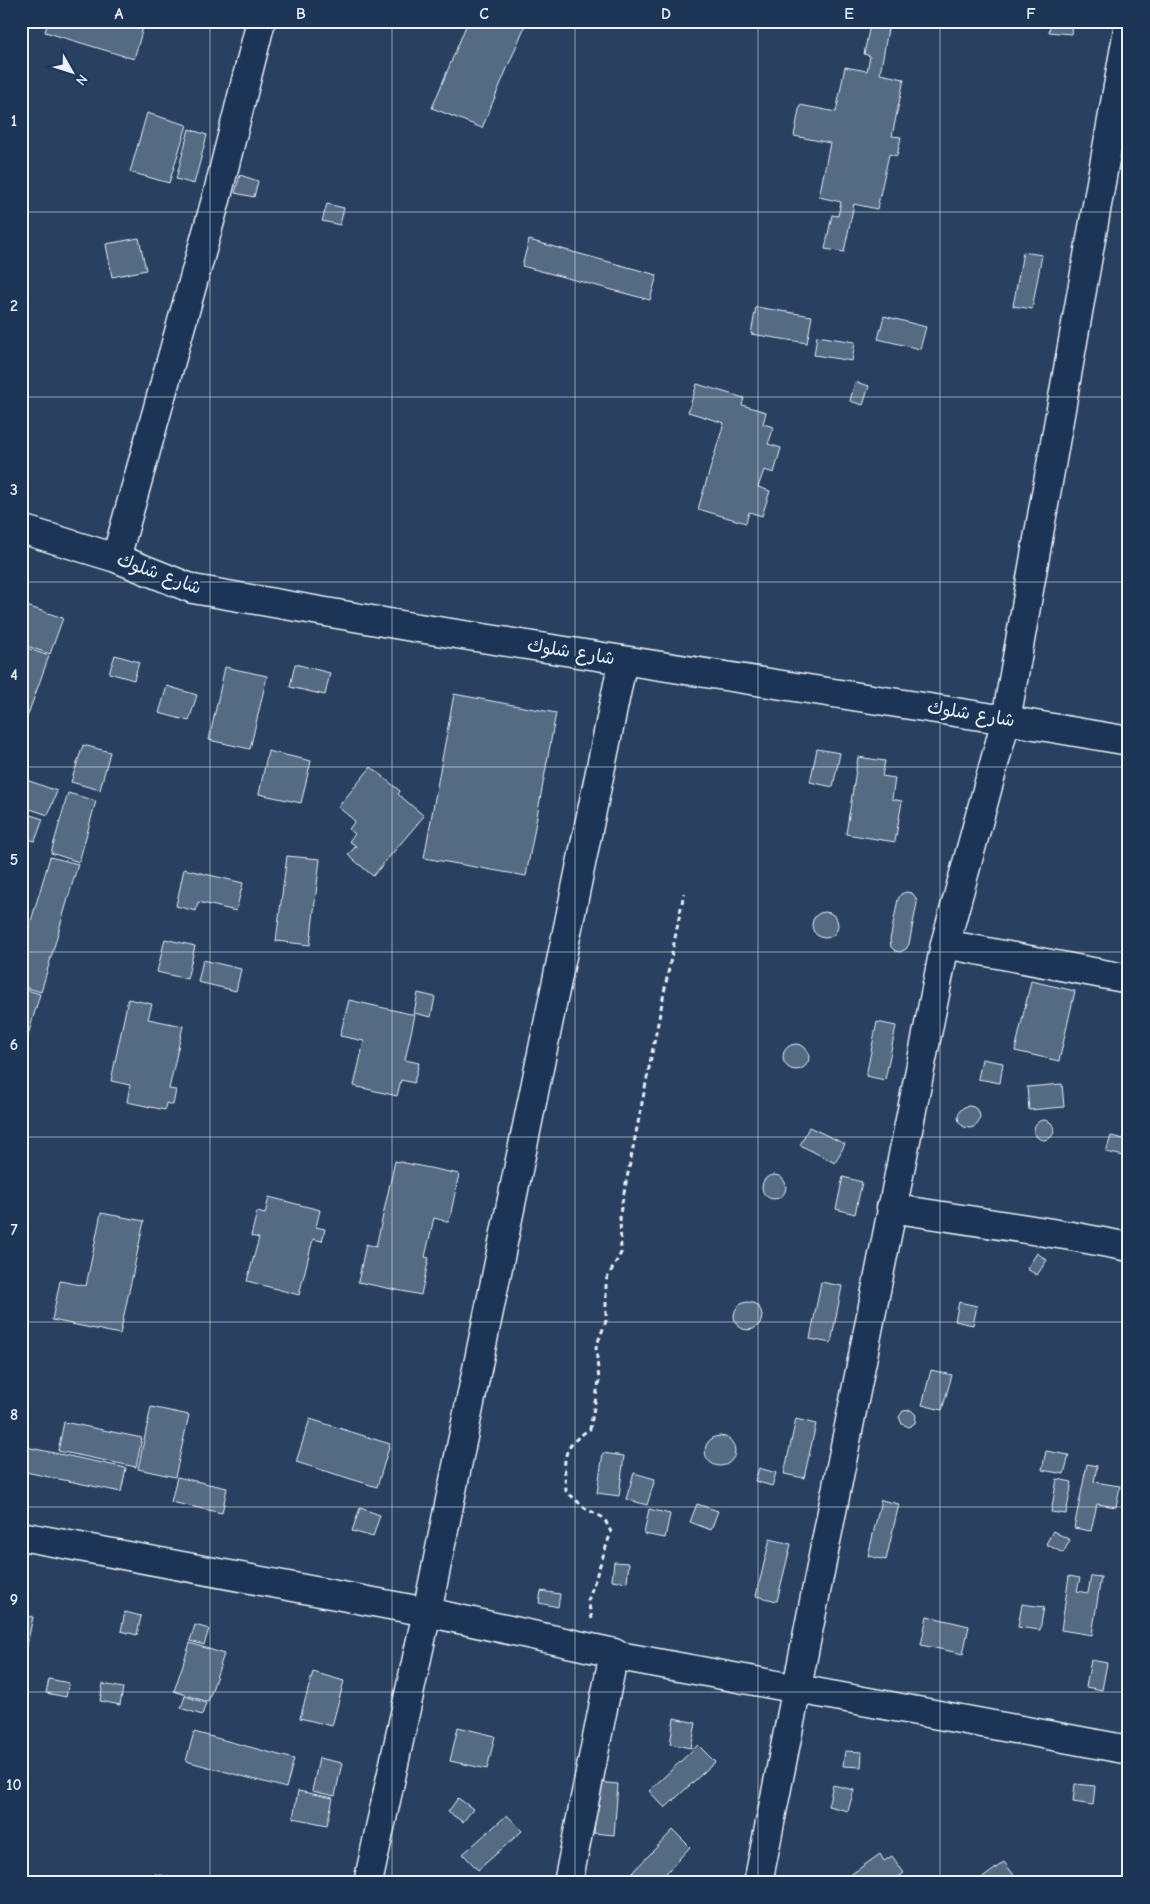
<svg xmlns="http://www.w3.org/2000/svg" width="1150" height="1904" font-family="'Comic Neue','Playpen Sans Arabic',sans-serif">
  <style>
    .building { fill: #556a83; stroke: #e8f1f8 }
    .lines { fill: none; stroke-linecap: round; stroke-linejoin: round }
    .minor-casing { stroke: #e8f1f8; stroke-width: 31 }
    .path { stroke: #e8f1f8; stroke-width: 3; stroke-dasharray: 5 4; stroke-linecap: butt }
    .minor { stroke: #1d3557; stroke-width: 28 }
    .grid { fill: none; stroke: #e8f1f8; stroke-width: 1; stroke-opacity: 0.55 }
    .labels { text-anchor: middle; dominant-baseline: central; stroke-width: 4.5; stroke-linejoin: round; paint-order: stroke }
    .street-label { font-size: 18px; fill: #e8f1f8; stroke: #1d3557 }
    .neatline { fill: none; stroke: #e8f1f8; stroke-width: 2 }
    .grid-label { font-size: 16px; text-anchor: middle; font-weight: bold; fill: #e8f1f8 }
  </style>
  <rect width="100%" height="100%" fill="#294061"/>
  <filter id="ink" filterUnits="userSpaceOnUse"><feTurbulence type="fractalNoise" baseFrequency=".02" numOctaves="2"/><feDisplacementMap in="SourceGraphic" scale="10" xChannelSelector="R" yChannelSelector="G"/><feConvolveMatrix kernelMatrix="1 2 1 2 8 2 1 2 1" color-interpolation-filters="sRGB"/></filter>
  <g filter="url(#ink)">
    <path class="building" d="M48,21H145L134,59L45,32Z
      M468,21H527L482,128L432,108Z
      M1051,21H1072L1071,34L1049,32Z
      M870,25L888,29L880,74L904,79L892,136L901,137L897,156L889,154L877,209L854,204L844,252L825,249L832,215L838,216L841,202L819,197L830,143L794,136L800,105L836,112L845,67L867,71L870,56L864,54Z
      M147,113L187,125L169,183L130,172Z
      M189,129L207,135L194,184L176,179Z
      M240,175L258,181L254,197L235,193Z
      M327,204L344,208L340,225L322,221Z
      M139,238L146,270L112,277L106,244Z
      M529,240L657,275L650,300L522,266Z
      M1023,252L1042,255L1032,309L1013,306Z
      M756,307L812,316L807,343L751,334Z
      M884,316L926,327L920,349L878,339Z
      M817,336L855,342L852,361L814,355Z
      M855,382L869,386L863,405L850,401Z
      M697,384L744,398L742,405L766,412L763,424L774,427L768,444L781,448L774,473L764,470L758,487L770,491L762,516L749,512L746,523L698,509L724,423L688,412Z
      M21,604L63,618L50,654L21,644Z
      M21,646L49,656L21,734Z
      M115,655L139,662L134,680L109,673Z
      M295,664L330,673L325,695L290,687Z
      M225,667L267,676L250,749L209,740Z
      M167,686L197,695L189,721L159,713Z
      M454,694L556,713L526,876L424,858Z
      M83,745L110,752L100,790L71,782Z
      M817,749L840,753L833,787L810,782Z
      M268,751L311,761L301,803L259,794Z
      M858,757L885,761L882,776L895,778L892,799L902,801L895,842L846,834Z
      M371,767L400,791L398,794L424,816L373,876L348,855L356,846L349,841L355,834L349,829L355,821L338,807Z
      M21,778L57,791L48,815L21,806Z
      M68,793L96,801L79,862L51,853Z
      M21,812L43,819L35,841L21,837Z
      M287,856L320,859L310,945L276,941Z
      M50,857L78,864L41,992L21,986V955Z
      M184,869L243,883L236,911L198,902L196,911L176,906Z
      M906,892L912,893L916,898L917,903L909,944L906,949L900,952L895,951L891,947L890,940L898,899L901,894Z
      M812 925a13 13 0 1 1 26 0a13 13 0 1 1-26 0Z
      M165,939L195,946L187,979L157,972Z
      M203,960L241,969L236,991L198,982Z
      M1031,981L1075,991L1059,1061L1015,1051Z
      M21,988L40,994L21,1059Z
      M418,993L435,997L431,1017L414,1013Z
      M128,999L152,1004L148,1019L183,1026L169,1089L176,1090L173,1105L166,1103L165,1110L127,1102L130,1085L111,1081Z
      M349,1000L415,1015L405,1060L419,1063L414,1083L401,1080L397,1096L354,1086L364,1041L340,1036Z
      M877,1022L896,1026L885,1080L866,1076Z
      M783 1057a13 13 0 1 1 26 0a13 13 0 1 1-26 0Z
      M982,1059L1003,1063L1000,1083L978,1079Z
      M1062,1084L1064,1107L1029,1110L1027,1087Z
      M958 1117a11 11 0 1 1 22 0a11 11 0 1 1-22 0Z
      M1034 1130a10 10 0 1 1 20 0a10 10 0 1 1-20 0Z
      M809,1127L845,1144L835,1163L800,1145Z
      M1111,1136L1128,1140L1124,1156L1106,1152Z
      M395,1161L459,1174L449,1222L434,1218L425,1257L429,1258L421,1295L358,1282L366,1244L376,1247Z
      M762 1187a12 12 0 1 1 24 0a12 12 0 1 1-24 0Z
      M843,1177L862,1182L855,1214L836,1209Z
      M269,1197L320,1210L316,1227L325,1229L322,1241L313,1239L299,1295L247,1281L259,1238L251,1236L257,1212L265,1214Z
      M101,1213L144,1221L120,1334L52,1320L60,1281L86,1286Z
      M1037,1253L1047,1260L1037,1275L1027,1269Z
      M821,1282L842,1286L831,1343L810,1339Z
      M734 1316a14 14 0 1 1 28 0a14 14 0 1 1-28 0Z
      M959,1302L977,1306L973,1325L955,1321Z
      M931,1370L952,1375L942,1410L922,1405Z
      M151,1407L189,1415L175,1477L138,1469Z
      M911,1410L916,1415L915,1423L909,1427L902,1424L899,1417L903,1411Z
      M310,1419L390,1444L377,1487L296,1462Z
      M796,1419L816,1424L804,1478L784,1474Z
      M64,1422L142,1438L136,1467L58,1451Z
      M705 1451a15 15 0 1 1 30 0a15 15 0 1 1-30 0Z
      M21,1446L126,1468L121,1492L21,1471Z
      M1046,1451L1069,1455L1064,1474L1042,1470Z
      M603,1453L624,1456L619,1496L597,1493Z
      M1087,1464L1097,1466L1094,1482L1120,1486L1116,1507L1097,1504L1091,1531L1074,1528Z
      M759,1468L776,1473L772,1486L755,1481Z
      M634,1473L655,1479L647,1505L626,1499Z
      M177,1477L227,1488L222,1513L171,1502Z
      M1057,1479L1072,1482L1066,1514L1051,1512Z
      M881,1500L899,1504L886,1560L868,1556Z
      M697,1504L718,1511L711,1530L690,1522Z
      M360,1508L380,1515L373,1537L352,1531Z
      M649,1509L670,1514L665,1538L644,1534Z
      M1053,1531L1070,1540L1063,1553L1046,1544Z
      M770,1539L791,1544L777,1601L756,1596Z
      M614,1562L629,1563L627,1582L612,1580Z
      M1069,1576L1080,1578L1077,1591L1088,1593L1091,1576L1101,1577L1092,1635L1061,1630Z
      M541,1591L560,1594L558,1607L539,1603Z
      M1022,1604L1044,1607L1040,1630L1018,1627Z
      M125,1612L141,1616L137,1635L121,1631Z
      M21,1615L33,1617L21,1673Z
      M927,1616L969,1626L963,1654L921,1645Z
      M195,1625L209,1629L204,1645L190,1641Z
      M190,1643L224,1654L208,1702L174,1691Z
      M1091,1660L1107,1663L1102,1690L1086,1687Z
      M313,1672L344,1681L332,1726L300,1718Z
      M49,1679L69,1683L66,1697L46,1693Z
      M103,1684L123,1688L120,1705L100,1701Z
      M185,1696L206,1703L202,1715L181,1708Z
      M674,1718L696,1723L691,1748L670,1744Z
      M458,1727L495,1736L487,1769L450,1761Z
      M194,1732L294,1759L286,1788L186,1761Z
      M698,1745L715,1762L665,1808L649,1791Z
      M845,1751L862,1752L861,1767L843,1766Z
      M319,1758L342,1763L335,1796L312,1791Z
      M598,1782L618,1784L614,1835L594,1833Z
      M1075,1784L1095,1786L1093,1805L1073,1802Z
      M833,1785L854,1790L848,1811L828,1806Z
      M298,1791L333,1798L327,1825L293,1818Z
      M458,1798L473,1809L463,1822L448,1812Z
      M507,1815L522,1831L478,1870L463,1854Z
      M673,1830L690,1847L657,1883H642L632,1873Z
      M880,1854L884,1861L892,1856L904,1873L890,1883H839Z
      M1004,1862L1020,1883H976Z
      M155,1874L195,1883H153Z
      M128,1877L140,1881V1883H126Z"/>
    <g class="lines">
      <g class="minor-casing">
        <path id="minor" d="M21,529L116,558L193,589L412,627L1006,720L1129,741
          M116,558L217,196L261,21
          M945,944L1129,979
          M891,1208L1071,1236L1129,1247
          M21,1536L427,1612L614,1653L619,1656L1129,1750
          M368,1883L427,1612L623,660
          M568,1883L614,1653
          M758,1883L945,944L1006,720L1129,24"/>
      </g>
      <path class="path" d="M592,1619L588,1601L611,1532L604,1518L586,1509L566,1491C564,1459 560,1448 590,1429L599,1381L596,1347L606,1321V1280L621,1253L620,1213L684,893"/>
      <use href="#minor" class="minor"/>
    </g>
  </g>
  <path class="grid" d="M210,21V1883M392,21V1883M575,21V1883M758,21V1883M940,21V1883M21,212H1129M21,397H1129M21,582H1129M21,767H1129M21,952H1129M21,1137H1129M21,1322H1129M21,1507H1129M21,1692H1129"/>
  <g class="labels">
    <g class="street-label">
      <text transform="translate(159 574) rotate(20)">شارع شلوك</text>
      <text transform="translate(571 652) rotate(9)">شارع شلوك</text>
      <text transform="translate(971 714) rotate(9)">شارع شلوك</text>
    </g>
  </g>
  <rect width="1150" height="1904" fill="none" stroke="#1d3557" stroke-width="55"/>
  <g transform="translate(72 72) rotate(129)" stroke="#1d3557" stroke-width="4" paint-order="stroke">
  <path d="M0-4L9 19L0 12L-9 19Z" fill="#e8f1f8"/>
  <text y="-8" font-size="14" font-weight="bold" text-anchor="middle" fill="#e8f1f8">N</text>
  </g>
  <rect x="28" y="28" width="1094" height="1848" class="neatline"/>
  <g class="grid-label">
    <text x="119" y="19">A</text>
    <text x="301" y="19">B</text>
    <text x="484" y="19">C</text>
    <text x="666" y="19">D</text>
    <text x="849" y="19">E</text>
    <text x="1031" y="19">F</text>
    <text x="14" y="126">1</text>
    <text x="14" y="311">2</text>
    <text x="14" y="495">3</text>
    <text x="14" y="680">4</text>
    <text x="14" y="865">5</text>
    <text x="14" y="1050">6</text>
    <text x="14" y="1235">7</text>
    <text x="14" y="1420">8</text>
    <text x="14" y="1605">9</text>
    <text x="14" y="1790">10</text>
  </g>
</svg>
